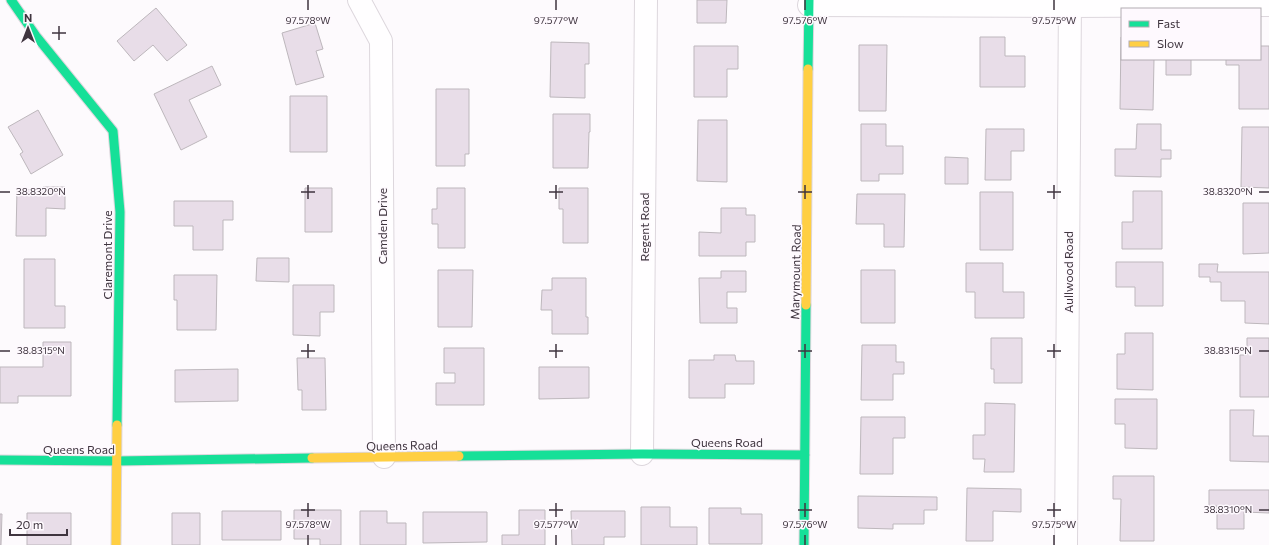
<svg xmlns="http://www.w3.org/2000/svg" width="1269" height="545" font-family="Commissioner,sans-serif">
  <style>
    .building { fill: #e8dde8; stroke: #bdb7bc }
    .lines { fill: none; stroke-linecap: round; stroke-linejoin: round }
    .street-casing { stroke: #ddd7dd; stroke-width: 24 }
    .fast-casing { stroke: #ddd7dd; stroke-width: 11 }
    .slow-casing { stroke: #ddd7dd; stroke-width: 11 }
    .street { stroke: #fffeff; stroke-width: 22 }
    .fast { stroke: #16e098; stroke-width: 9 }
    .slow { stroke: #ffcf43; stroke-width: 9 }
    .ticks { fill: none; stroke: #3f353f; stroke-width: 1.5 }
    .labels { text-anchor: middle; dominant-baseline: central; stroke-width: 3; stroke-linejoin: round; paint-order: stroke }
    .street-label { font-size: 12px; fill: #3f353f; stroke: #fef9fe }
    .ticks-label { font-size: 10px; text-anchor: middle; fill: #3f353f; stroke: #fef9fe; stroke-width: 3; stroke-linejoin: round; paint-order: stroke }
  </style>
  <rect width="100%" height="100%" fill="#fdfafd"/>
  <path class="building" d="M697,0H727L726,23H697Z
    M156,8L187,45L167,61L153,45L134,61L117,41Z
    M315,23L323,49L316,51L324,77L296,85L282,33Z
    M980,37H1005V56H1025V87H980Z
    M1121,37H1122V59H1154L1153,110L1120,109Z
    M551,42L589,43V64H585V98L550,97Z
    M859,45H887L886,111H859Z
    M694,46H738V69H727V97H694Z
    M1260,46H1269V109H1239V65H1226V59H1260Z
    M1166,59H1191V75H1166Z
    M212,66L221,85L189,100L207,137L181,150L154,94Z
    M436,89H469V154H465V166H436Z
    M290,96H327V152H290Z
    M38,110L63,155L31,174L20,154L23,152L8,127Z
    M553,114H590V132H589L588,168H553Z
    M698,120H727V182L697,181Z
    M861,124H886V146H903V174H879V181H861Z
    M1137,124H1161V150H1171V159H1161V177L1115,176V149H1136Z
    M1242,127H1269V188L1241,187Z
    M986,129H1024V151H1011V180H985Z
    M945,157L968,158V184H945Z
    M43,187H65V209L46,208V236H16L17,189L43,190Z
    M305,188H332V232H305Z
    M437,188H465V248H438V224H432V209H437Z
    M559,188H588V243H563V209H559Z
    M1133,191H1162V249H1122V222H1133Z
    M980,192H1013V250H980Z
    M857,194H905L904,247H884V224H856Z
    M174,201H233V220H223V250H193V226H174Z
    M1243,203H1269V253L1243,254Z
    M721,208H746V215H755V242H746V256H699V232L721,233Z
    M257,258H289V282L256,281Z
    M24,259H55V306H65V328H24Z
    M1116,262H1163V306H1135V287H1116Z
    M966,263H1003V292H1024V318H975V292H966Z
    M1199,264H1218L1217,272H1269V324L1245,323V301H1221V282H1210V277H1199Z
    M438,270H473L472,327H438Z
    M861,270H895V323H861Z
    M721,271H746V292H727V308H737V323H700L699,278H721Z
    M174,275H217L216,330H177V300H174Z
    M552,278H586V317H588V334H552V310H541L542,290H552Z
    M293,285H334V312H320V336L293,335Z
    M1125,333H1153V390L1117,389V354H1125Z
    M991,338H1022V383H994V369H991Z
    M1247,338H1269V397H1240V355H1247Z
    M43,342H71V396H18V403H0V367H43Z
    M862,345H896V362H904V374H893V400H861Z
    M444,348H484V405H436V383H455V373H444Z
    M714,355H735L736,361H754V384H725V398H689V360H714Z
    M297,358H325L326,410H302V390H298Z
    M539,367H589V398L539,399Z
    M238,369V401L175,402V370Z
    M1115,399H1157V449L1125,448V424H1115Z
    M985,403L1015,404L1014,472H984L985,459H973V435H985Z
    M1230,410H1254L1253,436H1269V462L1230,461Z
    M861,417H905V438H893V474H860Z
    M1113,476H1154V541H1120L1121,499H1113Z
    M967,488L1021,489V512L993,511V541H966Z
    M1209,490H1269V513L1244,512V529H1217V506H1209Z
    M858,496L937,497V510H924V524H893V529L858,528Z
    M641,507H670V527H697V545H641Z
    M709,508H741V514H762V544H709Z
    M294,510H341V545H320V539H294Z
    M519,510H545V545H502V535H519Z
    M222,511H281V540H222Z
    M360,511H387V523H406V545H360Z
    M571,511H625V537H604V545H572Z
    M423,512H487V542L423,543Z
    M27,513H71V545H27Z
    M172,513H200V545H172Z
    M0,514H2L1,545H0Z"/>
  <g class="lines">
    <g class="street-casing">
      <path id="street" d="M359,0L381,41L384,457
        M809,5L1070,6L1269,5
        M642,454L646,0
        M1066,545L1070,0"/>
    </g>
    <g class="fast-casing">
      <path id="fast" d="M11,0L36,36L113,131L120,212L117,425
        M808,69L809,0
        M459,456L642,454L805,455
        M0,460L117,461L312,458
        M804,545L806,305"/>
    </g>
    <g class="slow-casing">
      <path id="slow" d="M806,305L808,69
        M312,458L459,456
        M116,545L117,425"/>
    </g>
    <use href="#street" class="street"/>
    <use href="#fast" class="fast"/>
    <use href="#slow" class="slow"/>
  </g>
  <path class="ticks" d="M308,0V10M556,0V10M805,0V10M1054,0V10M59,26V40M52,33H66M308,185V199M556,185V199M805,185V199M1054,185V199M0,192H10M301,192H315M549,192H563M798,192H812M1047,192H1061M1259,192H1269M308,344V358M556,344V358M805,344V358M1054,344V358M0,351H10M301,351H315M549,351H563M798,351H812M1047,351H1061M1259,351H1269M308,503V517M556,503V517M805,503V517M1054,503V517M301,510H315M549,510H563M798,510H812M1047,510H1061M1259,510H1269M308,535V545M556,535V545M805,535V545M1054,535V545"/>
  <g class="labels">
    <g class="street-label">
      <text transform="translate(382 226) rotate(-90)">Camden Drive</text>
      <text transform="translate(644 227) rotate(-90)">Regent Road</text>
      <text transform="translate(107 255) rotate(-90)">Claremont Drive</text>
      <text transform="translate(795 272) rotate(-89)">Marymount Road</text>
      <text transform="translate(1068 272) rotate(-90)">Aullwood Road</text>
      <text x="727" y="442">Queens Road</text>
      <text transform="translate(402 445) rotate(-1)">Queens Road</text>
      <text x="79" y="449">Queens Road</text>
    </g>
  </g>
  <g class="ticks-label">
    <text x="308" y="24">97.578°W</text>
    <text x="556" y="24">97.577°W</text>
    <text x="805" y="24">97.576°W</text>
    <text x="1054" y="24">97.575°W</text>
    <text x="41" y="195">38.8320°N</text>
    <text x="1228" y="195">38.8320°N</text>
    <text x="41" y="354">38.8315°N</text>
    <text x="1228" y="354">38.8315°N</text>
    <text x="1228" y="513">38.8310°N</text>
    <text x="308" y="528">97.578°W</text>
    <text x="556" y="528">97.577°W</text>
    <text x="805" y="528">97.576°W</text>
    <text x="1054" y="528">97.575°W</text>
  </g>
  <rect x="1121" y="8" width="140" height="52" fill="#fef9fe" stroke="#b2abb2"/>
  <rect x="1129" y="21" width="20" height="6" fill="#16e098" stroke="#b2abb2"/>
  <text x="1157" y="28" font-size="12" fill="#3f353f">Fast</text>
  <rect x="1129" y="41" width="20" height="6" fill="#ffcf43" stroke="#b2abb2"/>
  <text x="1157" y="48" font-size="12" fill="#3f353f">Slow</text>
  <g transform="translate(28 28)" stroke="#fef9fe" stroke-width="3" paint-order="stroke">
  <path d="M0-3L7 15L0 10L-7 15Z" fill="#3f353f"/>
  <text y="-6" font-size="11" font-weight="bold" text-anchor="middle" fill="#3f353f">N</text>
  </g>
  <path d="M10 529v6h57v-6" fill="none" stroke="#3f353f" stroke-width="2"/>
  <text x="16" y="529" font-size="12" fill="#3f353f" stroke="#fef9fe" stroke-width="3" paint-order="stroke">20 m</text>
</svg>
